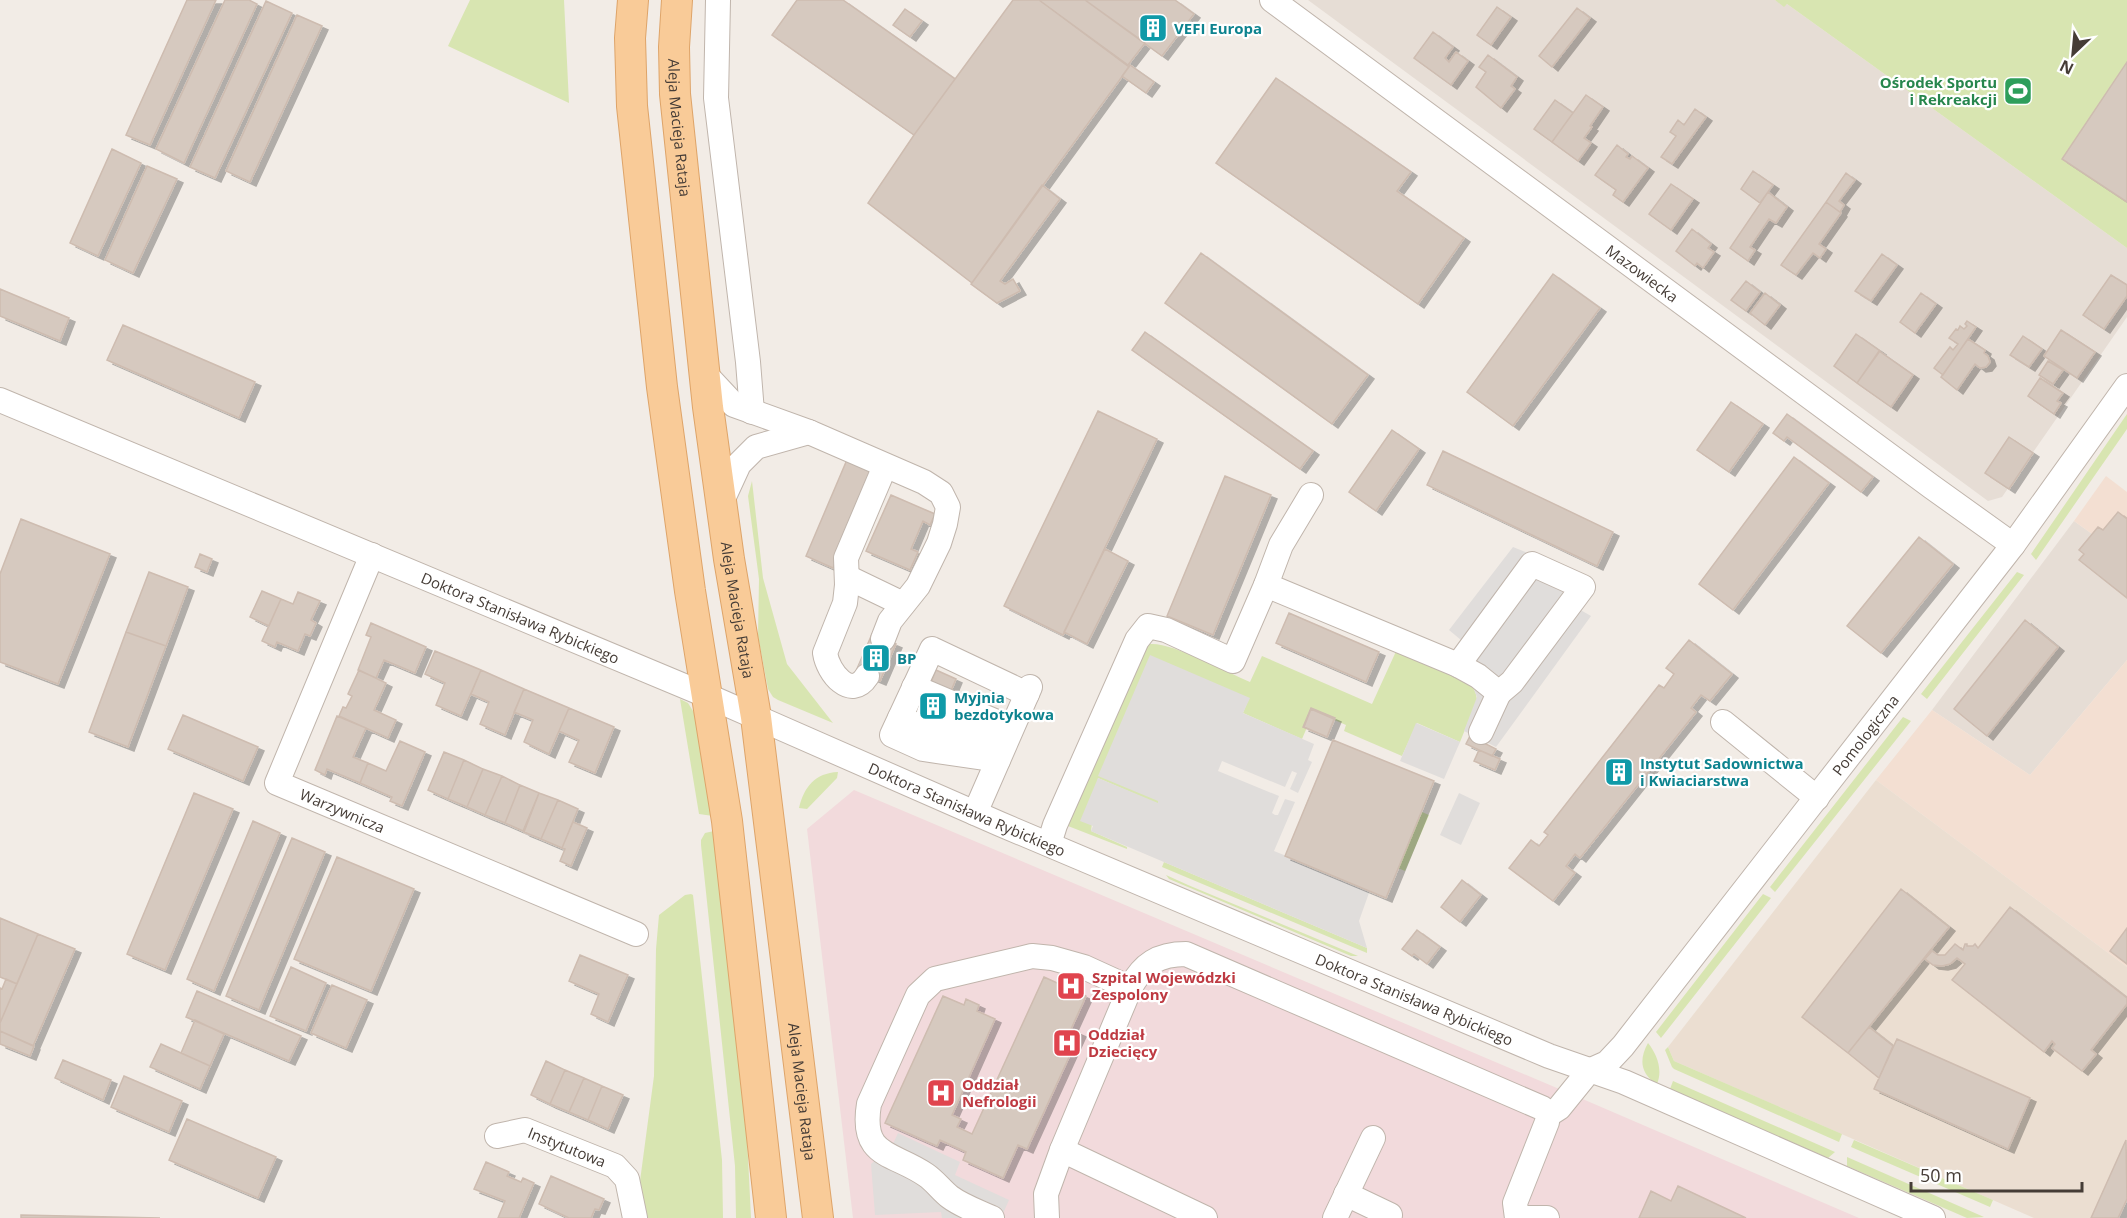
<svg xmlns="http://www.w3.org/2000/svg" width="2127" height="1218" font-family="'Open Sans',sans-serif">
  <style>
    .residential { fill: #e6ddd5 }
    .commercial { fill: #f3dfd2 }
    .education { fill: #ebded1 }
    .medical { fill: #f2dadc }
    .green { fill: #d8e5b1 }
    .parking { fill: #e0dddb }
    .building { fill: #d6c9bf; stroke: #cebcb0; stroke-width: 1.5; filter: url(#shadow) }
    .lines { fill: none; stroke-linecap: round; stroke-linejoin: round }
    .minor-tunnel { stroke: #cfc9c3; stroke-width: 24; stroke-dasharray: 24 12; stroke-linecap: butt }
    .minor-casing { stroke: #c0b5ac; stroke-width: 26 }
    .major-casing { stroke: #dea469; stroke-width: 32 }
    .minor { stroke: #fff; stroke-width: 24 }
    .major { stroke: #f9cb98; stroke-width: 30 }
    .labels { text-anchor: middle; dominant-baseline: central; stroke-width: 4.5; stroke-linejoin: round; paint-order: stroke }
    .culture-label { font-size: 15px; font-weight: bold; fill: #0d838f; stroke: #fff; text-anchor: start }
    .leisure-label { font-size: 15px; font-weight: bold; fill: #27864d; stroke: #fff; text-anchor: end }
    .street-label { font-size: 15px; fill: #453c36; stroke: #fff }
    .health-label { font-size: 15px; font-weight: bold; fill: #be3a42; stroke: #fff; text-anchor: start }
  </style>
  <defs>
    <filter id="shadow"><feDropShadow dx="6" dy="4" stdDeviation="0" flood-color="#0004"/></filter>
  </defs>
  <rect width="100%" height="100%" fill="#f2ece6"/>
  <path class="residential" d="M1308,0H1775L1784,6L1787,4L2127,248V317L2002,497L1988,501Z
    M2074,521L2127,559V660L2030,775L1932,710Z"/>
  <path class="commercial" d="M2106,476L2127,492V559L2074,521Z
    M2127,660V967L1876,780L1932,710L2030,775Z"/>
  <path class="education" d="M1876,780L2127,967V1140L2091,1218H2034L1674,1061L1668,1047Z"/>
  <path class="medical" d="M854,790L1571,1094L1859,1218H853L807,829Z"/>
  <path class="green" d="M470,0H564L569,103L448,46Z
    M1775,0H2127V248L1787,4L1784,7Z
    M2127,414V429L2036,560L2031,554Z
    M752,481L763,578L787,664L833,723L778,700L773,697L768,689L758,636L759,579L748,496Z
    M2017,572L2024,575L1927,699L1921,694Z
    M1150,644C1172,642 1227,672 1250,682L1262,656L1372,704L1398,647C1420,657 1477,672 1477,700L1460,742L1417,723L1402,756L1344,731L1346,725L1314,711L1302,739L1243,713L1249,698L1158,804L1098,778L1091,831L1127,847V849L1068,826L1141,650Z
    M680,699L688,703L698,719L713,816L699,814Z
    M1903,717L1911,721L1775,892L1770,887Z
    M838,772L837,778L807,809L799,808C804,787 815,773 838,772Z
    M1422,812L1429,815L1405,871L1398,868Z
    M714,831L747,1137L751,1218H736L735,1166L701,845V840L705,833Z
    M1164,862L1367,948V953L1162,867Z
    M1166,875L1188,885L1358,956H1351L1169,879Z
    M691,894L693,895L722,1160L723,1218H641L640,1181L654,1076L656,949L659,915L685,895Z
    M1763,894L1771,898L1661,1038L1656,1032Z
    M1648,1043C1657,1054 1663,1070 1657,1084C1640,1074 1639,1059 1648,1043Z
    M1668,1047L1674,1061L1842,1134L1839,1142L1674,1069L1672,1067L1665,1050Z
    M1673,1081L1835,1152L1828,1158L1670,1089Z
    M1854,1140L1993,1200L1990,1207L1851,1147Z
    M1847,1157L1984,1217L1967,1218L1847,1166Z"/>
  <path class="parking" d="M1513,547L1593,580L1577,608L1591,616L1496,747L1464,731L1477,697L1473,687L1447,668L1461,640L1449,630Z
    M1150,655L1250,698L1243,713L1314,744L1308,760L1312,762L1298,793L1290,789L1297,773L1292,771L1285,787L1222,761L1218,771L1279,796L1272,813L1275,815H1278L1285,799L1295,802L1274,851L1370,890L1359,921L1367,948L1093,832L1091,831L1093,826L1080,821L1098,778L1158,803V801L1098,776Z
    M1416,723L1460,742L1444,779L1400,761Z
    M1459,793L1480,803L1461,845L1440,835Z
    M898,1133L960,1162L955,1175L1009,1200L1001,1218H942L941,1212L875,1215L871,1164L892,1146Z"/>
  <path class="building" d="M187,0H216L150,145L126,135Z
    M225,0H249L257,4L184,163L156,149Z
    M797,0H843L955,79L914,135L772,35Z
    M1013,0H1039L1129,67L972,283L868,203L914,135Z
    M1039,0H1085L1145,43L1128,65Z
    M1085,0H1175L1194,14L1162,56Z
    M266,1L292,13L215,178L190,167Z
    M1497,7L1511,17L1491,45L1477,35Z
    M1577,8L1590,18L1552,67L1539,56Z
    M905,9L922,21L910,37L893,25Z
    M297,15L322,26L250,182L226,171Z
    M1433,32L1453,47L1445,58L1449,62L1456,52L1468,61L1451,85L1414,58Z
    M1488,55L1517,77L1511,86L1515,89L1501,108L1476,87L1486,72L1479,67Z
    M2127,62V202L2062,159Z
    M1130,65L1154,82L1146,93L1122,76Z
    M1276,78L1411,172L1397,191L1464,238L1418,304L1216,163Z
    M1586,95L1603,107L1590,126L1592,127L1584,138L1591,143L1578,161L1552,142Z
    M1555,100L1573,113L1552,142L1534,129Z
    M1695,109L1706,117L1672,164L1661,157L1676,136L1670,132L1678,120L1684,125Z
    M1617,145L1628,154L1626,157L1630,159L1632,156L1648,168L1623,202L1613,195L1616,190L1595,175Z
    M112,149L141,163L98,256L70,243Z
    M147,166L177,179L133,273L105,260Z
    M1753,171L1773,185L1760,203L1741,189Z
    M1846,173L1855,180L1839,201L1844,205L1840,212L1826,202Z
    M1671,184L1693,199L1671,230L1649,214Z
    M1042,185L1060,199L1000,281L1005,284L1013,279L1020,291L997,303L971,284Z
    M1768,192L1787,207L1776,223L1769,219L1750,247L1755,250L1748,261L1730,248Z
    M1826,202L1841,213L1819,244L1826,249L1820,258L1813,253L1796,275L1781,265Z
    M1692,229L1711,244L1708,248L1714,252L1703,268L1697,263L1695,266L1676,251Z
    M1201,253L1368,375L1332,424L1165,303Z
    M1882,254L1897,265L1871,301L1855,291Z
    M1553,274L1600,308L1513,426L1467,392Z
    M2111,275L2127,285V296L2104,329L2083,315Z
    M1746,281L1760,292L1746,311L1731,300Z
    M0,289L69,318L60,341L0,316Z
    M1765,293L1780,305L1765,325L1750,313Z
    M1921,293L1936,304L1915,333L1900,322Z
    M1967,321L1976,327L1943,375L1934,368L1950,347L1953,350L1958,344L1949,338L1956,329L1958,330L1960,326L1964,329L1967,326L1965,324Z
    M123,325L255,382L239,418L107,360Z
    M2061,330L2095,352L2077,378L2044,356Z
    M1145,332L1313,451L1300,469L1132,350Z
    M1856,334L1880,351L1857,383L1834,366Z
    M2023,336L2042,349L2029,367L2010,355Z
    M1968,339L1985,350L1984,353L1988,356L1990,362L1986,367L1980,368L1975,364L1957,390L1941,377Z
    M1879,351L1913,375L1891,407L1857,383Z
    M2048,361L2063,370L2053,384L2039,375Z
    M2040,378L2063,393L2057,401L2061,403L2054,414L2028,396Z
    M1731,402L1763,424L1729,472L1697,450Z
    M1098,411L1157,439L1063,635L1004,606Z
    M1787,414L1873,477L1861,492L1787,437L1784,441L1773,433Z
    M1392,430L1419,449L1376,511L1349,492Z
    M2009,437L2033,453L2009,489L1985,473Z
    M1443,451L1613,532L1597,566L1427,485Z
    M849,455L876,467L833,568L806,556Z
    M1794,457L1829,483L1733,610L1699,584Z
    M1225,476L1271,495L1213,635L1167,616Z
    M891,495L935,514L930,525L923,521L911,549L918,552L910,570L866,551Z
    M2118,512L2127,519V598L2079,560L2084,554L2079,550L2098,527L2103,530Z
    M21,519L110,554L58,684L0,662V574Z
    M1919,537L1953,564L1881,653L1847,626Z
    M1105,549L1128,561L1087,644L1064,632Z
    M200,554L212,559L207,572L195,567Z
    M149,572L188,587L166,646L126,632Z
    M262,591L281,599L269,626L250,617Z
    M298,592L320,601L311,620L316,623L310,636L305,634L298,651L277,642L275,647L262,641L281,599L293,604Z
    M1289,613L1379,652L1366,682L1276,643Z
    M2025,620L2058,647L1987,736L1954,709Z
    M371,623L426,647L415,673L384,660L376,678L358,670L371,637L366,635Z
    M126,632L166,646L128,747L89,732Z
    M872,634L896,644L880,681L856,671Z
    M1689,640L1732,674L1710,701L1701,695L1691,708L1696,712L1580,858L1575,854L1566,866L1575,873L1553,901L1509,868L1531,840L1539,846L1548,835L1544,832L1659,685L1664,688L1674,674L1666,668Z
    M435,651L481,670L461,716L436,705L445,683L425,674Z
    M359,670L386,683L374,710L396,720L388,738L339,716L343,707L346,708L352,696L348,694Z
    M481,670L524,689L505,735L480,724L489,702L471,694Z
    M936,670L956,679L930,741L910,733Z
    M524,689L569,708L549,754L524,742L533,720L514,712Z
    M569,708L614,727L595,773L569,762L579,740L559,731Z
    M1311,708L1335,718L1327,737L1303,727Z
    M1311,709L1334,719L1327,737L1304,727Z
    M183,715L258,747L243,781L168,749Z
    M337,716L366,728L353,757L368,763L360,783L327,769L325,775L315,770Z
    M1470,736L1496,749L1492,756L1466,744Z
    M1333,740L1434,781L1386,898L1285,856Z
    M400,741L425,752L402,806L390,801L392,797L360,783L368,763L386,771Z
    M1479,750L1500,759L1495,770L1474,761Z
    M444,752L464,760L448,799L428,790Z
    M464,760L483,769L467,807L448,799Z
    M483,769L502,776L485,815L467,807Z
    M502,776L520,785L505,823L485,815Z
    M520,785L539,793L523,831L505,823Z
    M194,793L233,809L165,970L127,954Z
    M539,793L558,800L541,839L524,832Z
    M558,800L578,809L562,848L541,839Z
    M253,821L280,833L214,991L187,979Z
    M573,822L587,828L571,866L560,861L565,849L562,848Z
    M292,838L325,852L259,1010L226,996Z
    M337,857L414,889L371,991L294,959Z
    M1462,880L1481,895L1460,922L1441,907Z
    M1901,889L1949,927L1848,1053L1802,1017Z
    M2010,907L2127,998V1004L2091,1050L2096,1054L2082,1071L2052,1048L2055,1044L2052,1041L2044,1052L1952,980L1965,964L1957,958L1950,964L1942,966L1933,965L1925,959L1932,951L1938,955H1945L1955,944L1963,950L1965,944H1967V946H1973L1975,944L1978,948Z
    M0,918L38,934L17,984L0,977Z
    M2127,928V964L2110,951Z
    M1417,930L1440,947L1427,964L1414,954L1412,956L1402,949Z
    M38,934L75,949L33,1046L0,1031V1023Z
    M580,955L628,975L608,1022L591,1014L599,994L569,981Z
    M291,967L326,983L306,1031L270,1016Z
    M1044,977L1086,996L1071,1029L1080,1033L1027,1149L1018,1145L1003,1178L963,1160L966,1152L940,1140L937,1146L885,1123L943,996L964,1005L966,999L979,1005L977,1011L995,1019L952,1115L961,1119L957,1127L972,1134Z
    M6,979L17,984L0,1023V988L2,989Z
    M332,985L367,1000L346,1048L311,1033Z
    M197,991L301,1036L289,1061L186,1017Z
    M195,1020L224,1034L210,1066L181,1053Z
    M1869,1027L1893,1046L1879,1078L1848,1053Z
    M0,1031L34,1046L30,1056L0,1044Z
    M1897,1039L2030,1098L2008,1149L1874,1089Z
    M161,1044L210,1066L200,1089L150,1067Z
    M63,1060L111,1080L103,1100L55,1078Z
    M546,1061L565,1070L550,1104L531,1095Z
    M565,1070L584,1078L569,1112L550,1104Z
    M124,1076L182,1101L169,1132L111,1107Z
    M584,1078L602,1086L588,1120L569,1112Z
    M602,1086L623,1095L608,1129L588,1120Z
    M187,1119L276,1157L258,1198L169,1160Z
    M2126,1140L2127,1199L2118,1218H2091Z
    M486,1162L509,1172L507,1176L521,1182L523,1178L534,1183L519,1218H498L505,1201L474,1189Z
    M551,1176L604,1199L599,1210L595,1209L591,1218H569L539,1204Z
    M1678,1186L1746,1218H1639L1651,1191L1671,1201Z
    M21,1215L160,1218H21Z"/>
  <g class="lines">
    <path class="minor-tunnel" d="M867,676L883,639"/>
    <g class="minor-casing">
      <g id="minor">
        <path d="M718,0L716,98L748,362L752,412"/>
        <path id="s1" d="M1272,0L1932,487L2013,545"/>
        <path d="M705,374L734,405L809,432L924,482L941,493L948,507L945,524L939,543L918,586L890,621L883,639"/>
        <path id="s2" d="M0,400L708,696L1000,824L1549,1056L1624,1082L1933,1218"/>
        <path d="M722,501L739,464L756,447L809,432"/>
        <path id="s3" d="M372,555L277,783L636,934"/>
        <path d="M847,577L903,604"/>
        <path d="M1266,585L1458,665L1478,676L1499,693L1481,732"/>
        <path d="M1458,665L1532,564L1583,587L1512,682L1499,693"/>
        <path d="M867,676C851,701 828,673 825,653L845,603L847,585L846,558L885,466"/>
        <path d="M914,687L1011,728"/>
        <path d="M929,713L1004,745"/>
        <path d="M900,718L968,747"/>
        <path d="M1723,722L1817,798"/>
        <path d="M998,760L923,749L892,735L932,649L1027,694"/>
        <path d="M975,813L1030,687"/>
        <path d="M1049,844L1055,825L1137,640L1148,626L1166,630L1233,661L1266,585L1281,545L1311,495"/>
        <path d="M1130,988C1143,964 1158,954 1186,954L1542,1108L1548,1113L1547,1122L1515,1203L1517,1218"/>
        <path id="s4" d="M1548,1115L1559,1108L1589,1071L1607,1063L1623,1046L2013,545L2127,386"/>
        <path id="s5" d="M497,1136L525,1130L615,1166L627,1179L635,1218"/>
        <path d="M1346,1194L1390,1215"/>
        <path d="M992,1218C979,1212 962,1206 950,1197C942,1191 935,1181 926,1175C893,1152 860,1158 869,1104L918,995L935,979L1032,956L1052,958L1084,967L1130,988L1062,1150"/>
        <path d="M1047,1218L1046,1194L1062,1150L1205,1218"/>
        <path d="M1335,1218L1373,1138"/>
        <path d="M1524,1218H1547"/>
      </g>
    </g>
    <g class="major-casing">
      <g id="major">
        <path d="M633,0L630,38L632,106L662,387L690,591L727,821L771,1218"/>
        <path id="s6" d="M677,0L674,47L675,94L708,407L729,559L756,717L818,1218"/>
      </g>
    </g>
    <use href="#minor" class="minor"/>
    <use href="#major" class="major"/>
  </g>
  <defs>
    <g id="building-square" transform="scale(1.5)"><rect x="-9" y="-9" width="18" height="18" rx="4" fill="#0f9aa8" stroke="#fff"/><path d="M-4-6H4V6H1V3H-1V6H-4ZM-2.5-4.3h1.7v1.8h-1.7ZM.8-4.3h1.7v1.8H.8ZM-2.5-1h1.7V.8h-1.7ZM.8-1h1.7V.8H.8Z" fill="#fff"/></g>
    <g id="stadium-square" transform="scale(1.5)"><rect x="-9" y="-9" width="18" height="18" rx="4" fill="#2e9e5b" stroke="#fff"/><path d="M0-5a6.5 5 0 1 0 0 10a6.5 5 0 1 0 0-10ZM-3.5-1.8h7v3.6h-7Z" fill="#fff"/></g>
    <g id="hospital-square" transform="scale(1.5)"><rect x="-9" y="-9" width="18" height="18" rx="4" fill="#e0444e" stroke="#fff"/><path d="M-5-5h3v3.5h4V-5h3V5h-3V1.5h-4V5h-3Z" fill="#fff"/></g>
  </defs>
  <g fill-rule="evenodd">
    <use href="#building-square" x="1153" y="28"/>
    <use href="#stadium-square" x="2018" y="91"/>
    <use href="#building-square" x="876" y="658"/>
    <use href="#building-square" x="933" y="706"/>
    <use href="#building-square" x="1619" y="772"/>
    <use href="#hospital-square" x="1071" y="986"/>
    <use href="#hospital-square" x="1067" y="1043"/>
    <use href="#hospital-square" x="941" y="1093"/>
  </g>
  <g class="labels">
    <g class="culture-label">
      <text x="1174" y="28">VEFI Europa</text>
      <text x="897" y="658">BP</text>
      <text x="954" y="697">Myjnia<tspan x="954" dy="17">bezdotykowa</tspan></text>
      <text x="1640" y="763">Instytut Sadownictwa<tspan x="1640" dy="17">i Kwiaciarstwa</tspan></text>
    </g>
    <g class="leisure-label">
      <text x="1997" y="82">Ośrodek Sportu<tspan x="1997" dy="17">i Rekreakcji</tspan></text>
    </g>
    <g class="street-label">
      <text stroke="none"><textPath href="#s6" startOffset="128">Aleja Macieja Rataja</textPath></text>
      <text stroke="none"><textPath href="#s1" startOffset="460">Mazowiecka</textPath></text>
      <text stroke="none"><textPath href="#s6" startOffset="614">Aleja Macieja Rataja</textPath></text>
      <text stroke="none"><textPath href="#s2" startOffset="564">Doktora Stanisława Rybickiego</textPath></text>
      <text stroke="none"><textPath href="#s4" startOffset="498">Pomologiczna</textPath></text>
      <text stroke="none"><textPath href="#s2" startOffset="1050">Doktora Stanisława Rybickiego</textPath></text>
      <text stroke="none"><textPath href="#s3" startOffset="318">Warzywnicza</textPath></text>
      <text stroke="none"><textPath href="#s2" startOffset="1536">Doktora Stanisława Rybickiego</textPath></text>
      <text stroke="none"><textPath href="#s6" startOffset="1100">Aleja Macieja Rataja</textPath></text>
      <text stroke="none"><textPath href="#s5" startOffset="74">Instytutowa</textPath></text>
    </g>
    <g class="health-label">
      <text x="1092" y="977">Szpital Wojewódzki<tspan x="1092" dy="17">Zespolony</tspan></text>
      <text x="1088" y="1034">Oddział<tspan x="1088" dy="17">Dziecięcy</tspan></text>
      <text x="962" y="1084">Oddział<tspan x="962" dy="17">Nefrologii</tspan></text>
    </g>
  </g>
  <g transform="translate(2073 54) rotate(206)" stroke="#ffffff" stroke-width="4.5" paint-order="stroke">
  <path d="M0-4.5L10 22L0 15L-10 22Z" fill="#453c36"/>
  <text y="-9" font-size="16" font-weight="bold" text-anchor="middle" fill="#453c36">N</text>
  </g>
  <path d="M1911 1182v9h171v-9" fill="none" stroke="#453c36" stroke-width="3"/>
  <text x="1920" y="1182" font-size="18" fill="#453c36" stroke="#ffffff" stroke-width="4.5" paint-order="stroke">50 m</text>
</svg>
